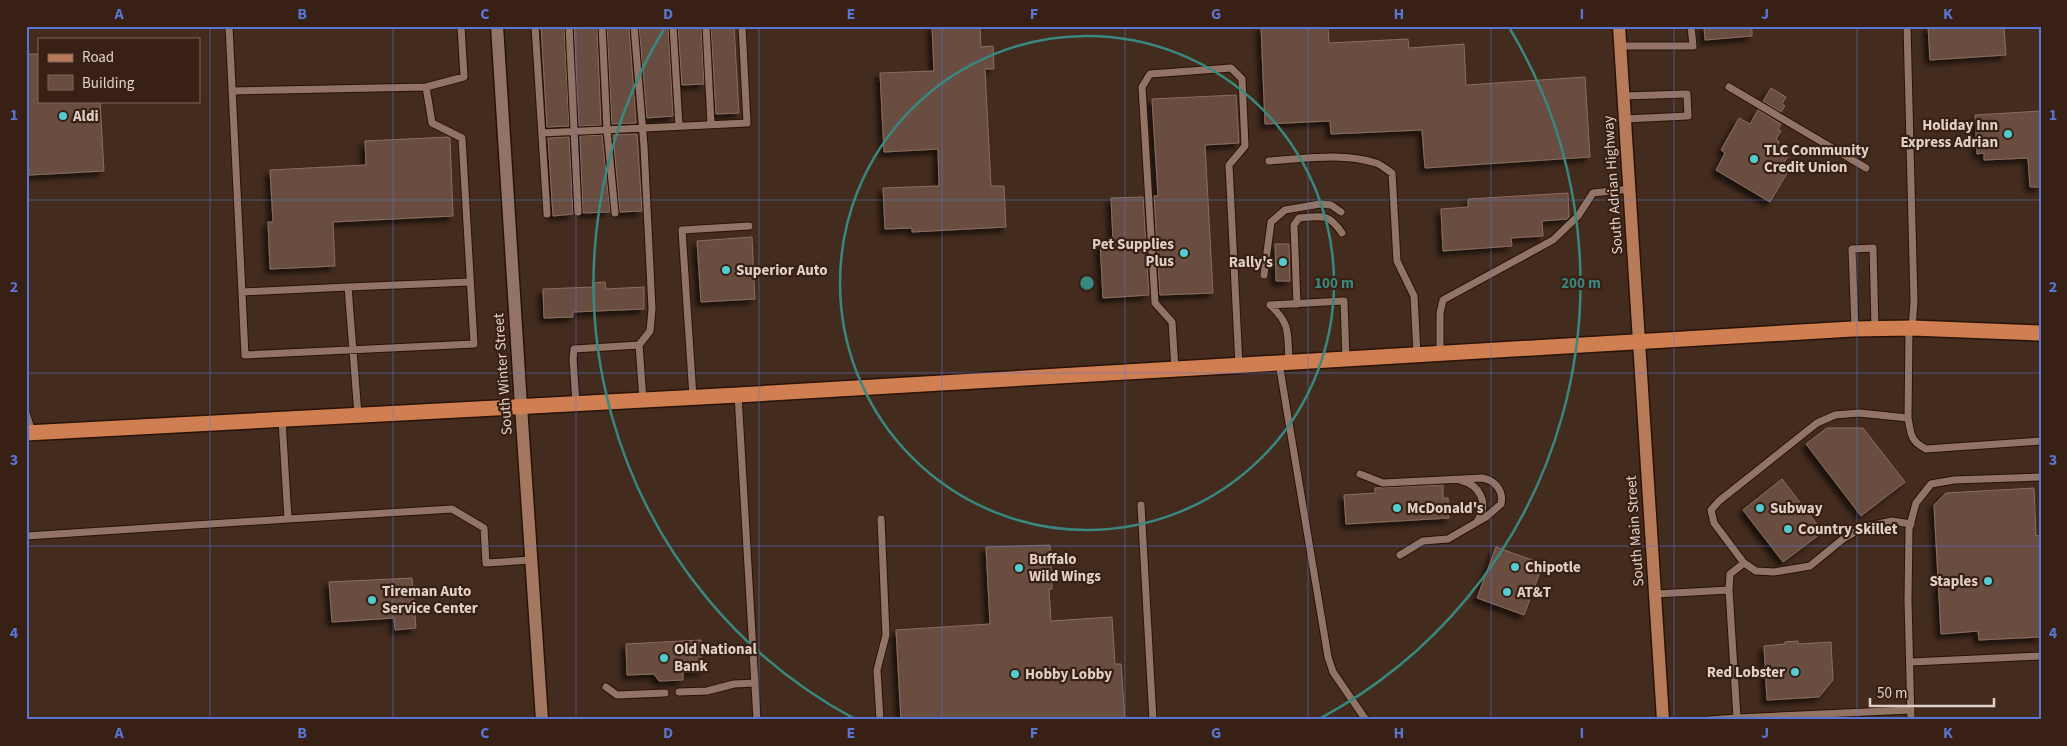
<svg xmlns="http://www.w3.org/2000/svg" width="2067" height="746" font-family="'Source Sans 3',sans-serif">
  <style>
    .building { fill: #684d3f; stroke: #8a6d5e; filter: url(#shadow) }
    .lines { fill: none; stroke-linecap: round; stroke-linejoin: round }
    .lane-casing { stroke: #291206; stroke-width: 9 }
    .street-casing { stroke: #291206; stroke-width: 15 }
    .secondary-casing { stroke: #291206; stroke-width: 15 }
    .primary-casing { stroke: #291206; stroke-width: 15 }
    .highway-casing { stroke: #291206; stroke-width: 18 }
    .lane { stroke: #917465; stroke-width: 7 }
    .street { stroke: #917465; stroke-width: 12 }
    .secondary { stroke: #a47760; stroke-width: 12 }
    .primary { stroke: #b77b5a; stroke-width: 12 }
    .highway { stroke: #d07f53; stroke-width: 15 }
    .grid { fill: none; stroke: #5875d3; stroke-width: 1; stroke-opacity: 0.55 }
    .ring { fill: none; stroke: #398880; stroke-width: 2.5 }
    .poi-dot { fill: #52ccd0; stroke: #382114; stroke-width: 2 }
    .labels { text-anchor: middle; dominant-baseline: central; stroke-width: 4.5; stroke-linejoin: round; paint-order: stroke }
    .poi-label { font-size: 15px; font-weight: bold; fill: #e1d0c8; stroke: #382114; text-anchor: start }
    .street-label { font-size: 15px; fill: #e1d0c8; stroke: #382114 }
    .centre { fill: #398880; stroke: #382114; stroke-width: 2.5 }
    .ring-label { font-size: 15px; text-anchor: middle; font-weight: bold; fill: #398880; stroke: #382114; stroke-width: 4.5; stroke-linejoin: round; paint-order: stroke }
    .neatline { fill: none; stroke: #5875d3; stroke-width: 2 }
    .grid-label { font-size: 16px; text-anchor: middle; font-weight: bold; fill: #5875d3 }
  </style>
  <defs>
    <filter id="shadow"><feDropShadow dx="-4.5" dy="4.5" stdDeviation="2.5" flood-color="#0009"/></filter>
  </defs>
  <rect width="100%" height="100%" fill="#432b1e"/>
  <path class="building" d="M541,26H564L569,126L547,127Z
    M574,26H597L601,125L579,126Z
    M607,26H629L636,123L612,124Z
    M639,26H668L673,116L647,118Z
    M678,26H701L704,84L682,85Z
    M711,26H734L739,113L716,114Z
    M932,26H980L981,47L993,46L994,69H985L991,186H1004L1006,227L912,232V228L885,229L883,188L939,186L938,149L884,152L880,73L934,71Z
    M1261,26H1328L1329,43L1408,39L1409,48L1464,44L1466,85L1585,77L1590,157L1425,168L1422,130L1331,134L1330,121L1265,124Z
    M1704,26H1752V36L1705,40Z
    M1928,26H2004L2006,55L1930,60Z
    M26,54H39V101H100L104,171L29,175L26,130Z
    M1771,88L1786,97L1782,104L1785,106L1781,112L1763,101Z
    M1236,95L1239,143L1205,145L1213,293L1160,295L1154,196H1158L1152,99Z
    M1758,110L1781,124L1778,129L1781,131L1776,139L1779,142L1777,146L1790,153L1782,166L1789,170L1770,202L1716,170L1725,153L1721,150L1739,118L1750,124Z
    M2041,111V187H2030L2028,158L1984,160V153L1977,154L1975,115Z
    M637,134L642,211L620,212L613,135Z
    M602,135L610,212L583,213L580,136Z
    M448,137L450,138L453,216L333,222L335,266L270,269L268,222H273L270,170L366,165L365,141Z
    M569,137L573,214L553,216L548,138Z
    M1568,193L1569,217L1567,219L1542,221L1543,236L1511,238L1512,246L1443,251L1441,209L1468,207V199Z
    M1143,197L1149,295L1103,298L1100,242L1113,241L1111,198Z
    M752,237L755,299L701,302L697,241Z
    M1275,244H1289L1290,281H1276Z
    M605,282L606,289L644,287V309L573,312V317L544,318L543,289L593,287L592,283Z
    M1827,428H1863L1905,482L1861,516L1806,444Z
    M1782,479L1823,532L1783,562L1743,510Z
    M1443,485V498H1448L1449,518L1346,524L1344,495L1375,493V488Z
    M2034,488L2036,536L2041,535V637L1979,640L1978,631L1941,634L1934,505L1946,493Z
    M1050,545L1052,589H1049L1051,621L1112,617L1115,664H1121L1125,720H901L896,630L990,624L986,547Z
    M1496,547L1543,564L1524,615L1477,598Z
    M412,578L416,628L395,630L394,618L332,622L329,582Z
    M701,640L702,671L683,672V680L659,681L654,674L627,675L626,644Z
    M1798,641V644L1831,642L1833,680L1819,697L1767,700L1764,646L1785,644V642Z"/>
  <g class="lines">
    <g class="lane-casing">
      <path id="lane" d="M229,26L245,355L474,344L462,138L432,123L426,87L464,77L461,26
        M535,26L547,214
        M569,26L578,212
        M602,26L607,130L615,213
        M634,26L644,146L652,309L650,331L639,345
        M673,26L679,126
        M706,26L711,124
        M1907,26L1914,302L1912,328
        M1620,46H1693L1691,26
        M1729,87L1866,168
        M232,91L426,87
        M1623,96L1687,94L1688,116L1625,119
        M542,133L747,123L742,26
        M1269,161C1303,159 1342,152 1376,163C1382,165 1387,170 1392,173L1397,261L1414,296L1417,354
        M1264,275L1271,222L1285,210L1320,204L1331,205L1341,212
        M242,292L348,287
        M1297,304L1294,225L1299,218C1323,216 1328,213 1342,233
        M1270,305L1344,301L1346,359
        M1270,305C1292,325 1287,335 1289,362
        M1909,328L1908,418L1859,413L1835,415L1817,423L1719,501L1711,510L1714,523L1744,563L1756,571L1774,572L1810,566L1843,539L1864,527L1892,521L1911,524
        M1855,329L1852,249L1873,248L1875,328
        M1440,353V313L1443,300L1553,240L1578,216L1593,193L1630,189
        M1279,363L1328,657L1333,672L1366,720
        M1175,369L1172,322L1155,303L1142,87L1150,74L1231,68L1242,79L1245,146L1229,165L1239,365
        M738,395L757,720
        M693,397L682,230L749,226
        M576,403L573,359L574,349L639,345L643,400
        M26,413L32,432
        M358,415L348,287L470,282
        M1908,418C1911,434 1910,441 1926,449L2041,441
        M1360,474L1383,483L1482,478C1495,480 1504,491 1501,504L1486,517L1448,539L1423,541L1400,555
        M1460,480C1480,485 1489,503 1478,520
        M1141,505L1153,720
        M288,519L452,509L484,528L486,563L531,560
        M26,536L288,519L282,420
        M1656,594L1729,590L1730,574L1744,563
        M1911,662L2041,656
        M606,687L617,695L665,693
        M679,692L707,691L734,684L755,683
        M1737,718L1911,710
        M880,720L877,670L886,635L881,519
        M1709,720L1737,718L1729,590
        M1911,720L1908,600L1909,529L1916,503L1931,484L1954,480L2041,477"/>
    </g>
    <g class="street-casing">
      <path id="street" d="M497,26L521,406"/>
    </g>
    <g class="secondary-casing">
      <path id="secondary" d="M521,406L542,720"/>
    </g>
    <g class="primary-casing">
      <path id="primary" d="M1619,26L1663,720"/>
    </g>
    <g class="highway-casing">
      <path id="highway" d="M26,433L738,395L1852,329L1912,328L2041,333"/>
    </g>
    <use href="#lane" class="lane"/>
    <use href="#street" class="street"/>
    <use href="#secondary" class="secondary"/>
    <use href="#primary" class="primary"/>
    <use href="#highway" class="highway"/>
  </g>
  <path class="grid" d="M210,26V720M393,26V720M576,26V720M759,26V720M942,26V720M1125,26V720M1308,26V720M1491,26V720M1674,26V720M1857,26V720M26,200H2041M26,373H2041M26,546H2041"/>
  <g class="ring">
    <circle cx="1087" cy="283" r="247"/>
    <path d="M855 719A494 494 0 0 1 664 29M1510 29A494 494 0 0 1 1319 719"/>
  </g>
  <g class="poi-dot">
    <circle cx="63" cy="116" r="5"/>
    <circle cx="2008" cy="134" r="5"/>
    <circle cx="1754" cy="159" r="5"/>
    <circle cx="1184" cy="253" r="5"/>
    <circle cx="1283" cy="262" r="5"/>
    <circle cx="726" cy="270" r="5"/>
    <circle cx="1397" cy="508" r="5"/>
    <circle cx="1760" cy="508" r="5"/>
    <circle cx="1788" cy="529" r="5"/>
    <circle cx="1515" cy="567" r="5"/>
    <circle cx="1019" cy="568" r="5"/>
    <circle cx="1988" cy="581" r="5"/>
    <circle cx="1507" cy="592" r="5"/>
    <circle cx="372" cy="600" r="5"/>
    <circle cx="664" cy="658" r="5"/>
    <circle cx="1795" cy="672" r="5"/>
    <circle cx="1015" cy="674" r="5"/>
  </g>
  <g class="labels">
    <g class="poi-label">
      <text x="73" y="116">Aldi</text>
      <text x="1998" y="125" text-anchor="end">Holiday Inn<tspan x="1998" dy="17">Express Adrian</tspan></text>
      <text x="1764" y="150">TLC Community<tspan x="1764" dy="17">Credit Union</tspan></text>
      <text x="1174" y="244" text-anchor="end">Pet Supplies<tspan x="1174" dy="17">Plus</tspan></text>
      <text x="1273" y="262" text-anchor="end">Rally's</text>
      <text x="736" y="270">Superior Auto</text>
      <text x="1407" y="508">McDonald's</text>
      <text x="1770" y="508">Subway</text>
      <text x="1798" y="529">Country Skillet</text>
      <text x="1029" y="559">Buffalo<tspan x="1029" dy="17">Wild Wings</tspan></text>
      <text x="1525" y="567">Chipotle</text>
      <text x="1978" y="581" text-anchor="end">Staples</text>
      <text x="382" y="591">Tireman Auto<tspan x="382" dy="17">Service Center</tspan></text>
      <text x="1517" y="592">AT&amp;T</text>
      <text x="674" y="649">Old National<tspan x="674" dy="17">Bank</tspan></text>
      <text x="1785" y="672" text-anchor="end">Red Lobster</text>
      <text x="1025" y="674">Hobby Lobby</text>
    </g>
    <g class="street-label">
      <text transform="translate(1613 185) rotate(-94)">South Adrian Highway</text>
      <text transform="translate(503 374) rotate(-94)">South Winter Street</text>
      <text transform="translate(1635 531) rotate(-94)">South Main Street</text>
    </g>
  </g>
  <circle cx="1087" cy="283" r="8" class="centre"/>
  <g class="ring-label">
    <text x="1334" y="288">100 m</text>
    <text x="1581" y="288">200 m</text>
  </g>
  <rect width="2067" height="746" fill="none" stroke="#382114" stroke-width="55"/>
  <rect x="38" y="38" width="162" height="65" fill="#382114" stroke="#7c675c"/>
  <rect x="48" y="54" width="25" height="8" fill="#b77b5a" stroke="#7c675c"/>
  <text x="82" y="62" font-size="15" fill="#e1d0c8">Road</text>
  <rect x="48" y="75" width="25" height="15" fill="#684d3f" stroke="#7c675c"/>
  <text x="82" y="88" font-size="15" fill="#e1d0c8">Building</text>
  <path d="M1870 698v8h124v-8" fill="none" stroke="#e1d0c8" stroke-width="2.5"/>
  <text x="1877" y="698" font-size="15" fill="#e1d0c8" stroke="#382114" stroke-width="4" paint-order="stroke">50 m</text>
  <rect x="28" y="28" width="2012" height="690" class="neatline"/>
  <g class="grid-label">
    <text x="119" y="19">A</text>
    <text x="302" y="19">B</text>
    <text x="485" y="19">C</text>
    <text x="668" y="19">D</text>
    <text x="851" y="19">E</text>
    <text x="1034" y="19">F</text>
    <text x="1216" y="19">G</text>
    <text x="1399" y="19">H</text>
    <text x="1582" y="19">I</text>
    <text x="1765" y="19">J</text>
    <text x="1948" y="19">K</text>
    <text x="14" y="120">1</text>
    <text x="2053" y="120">1</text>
    <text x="14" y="292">2</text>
    <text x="2053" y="292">2</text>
    <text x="14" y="465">3</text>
    <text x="2053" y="465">3</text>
    <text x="14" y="638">4</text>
    <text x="2053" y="638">4</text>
    <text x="119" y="738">A</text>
    <text x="302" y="738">B</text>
    <text x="485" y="738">C</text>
    <text x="668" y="738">D</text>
    <text x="851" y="738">E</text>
    <text x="1034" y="738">F</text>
    <text x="1216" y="738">G</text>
    <text x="1399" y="738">H</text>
    <text x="1582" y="738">I</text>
    <text x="1765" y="738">J</text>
    <text x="1948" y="738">K</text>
  </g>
</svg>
